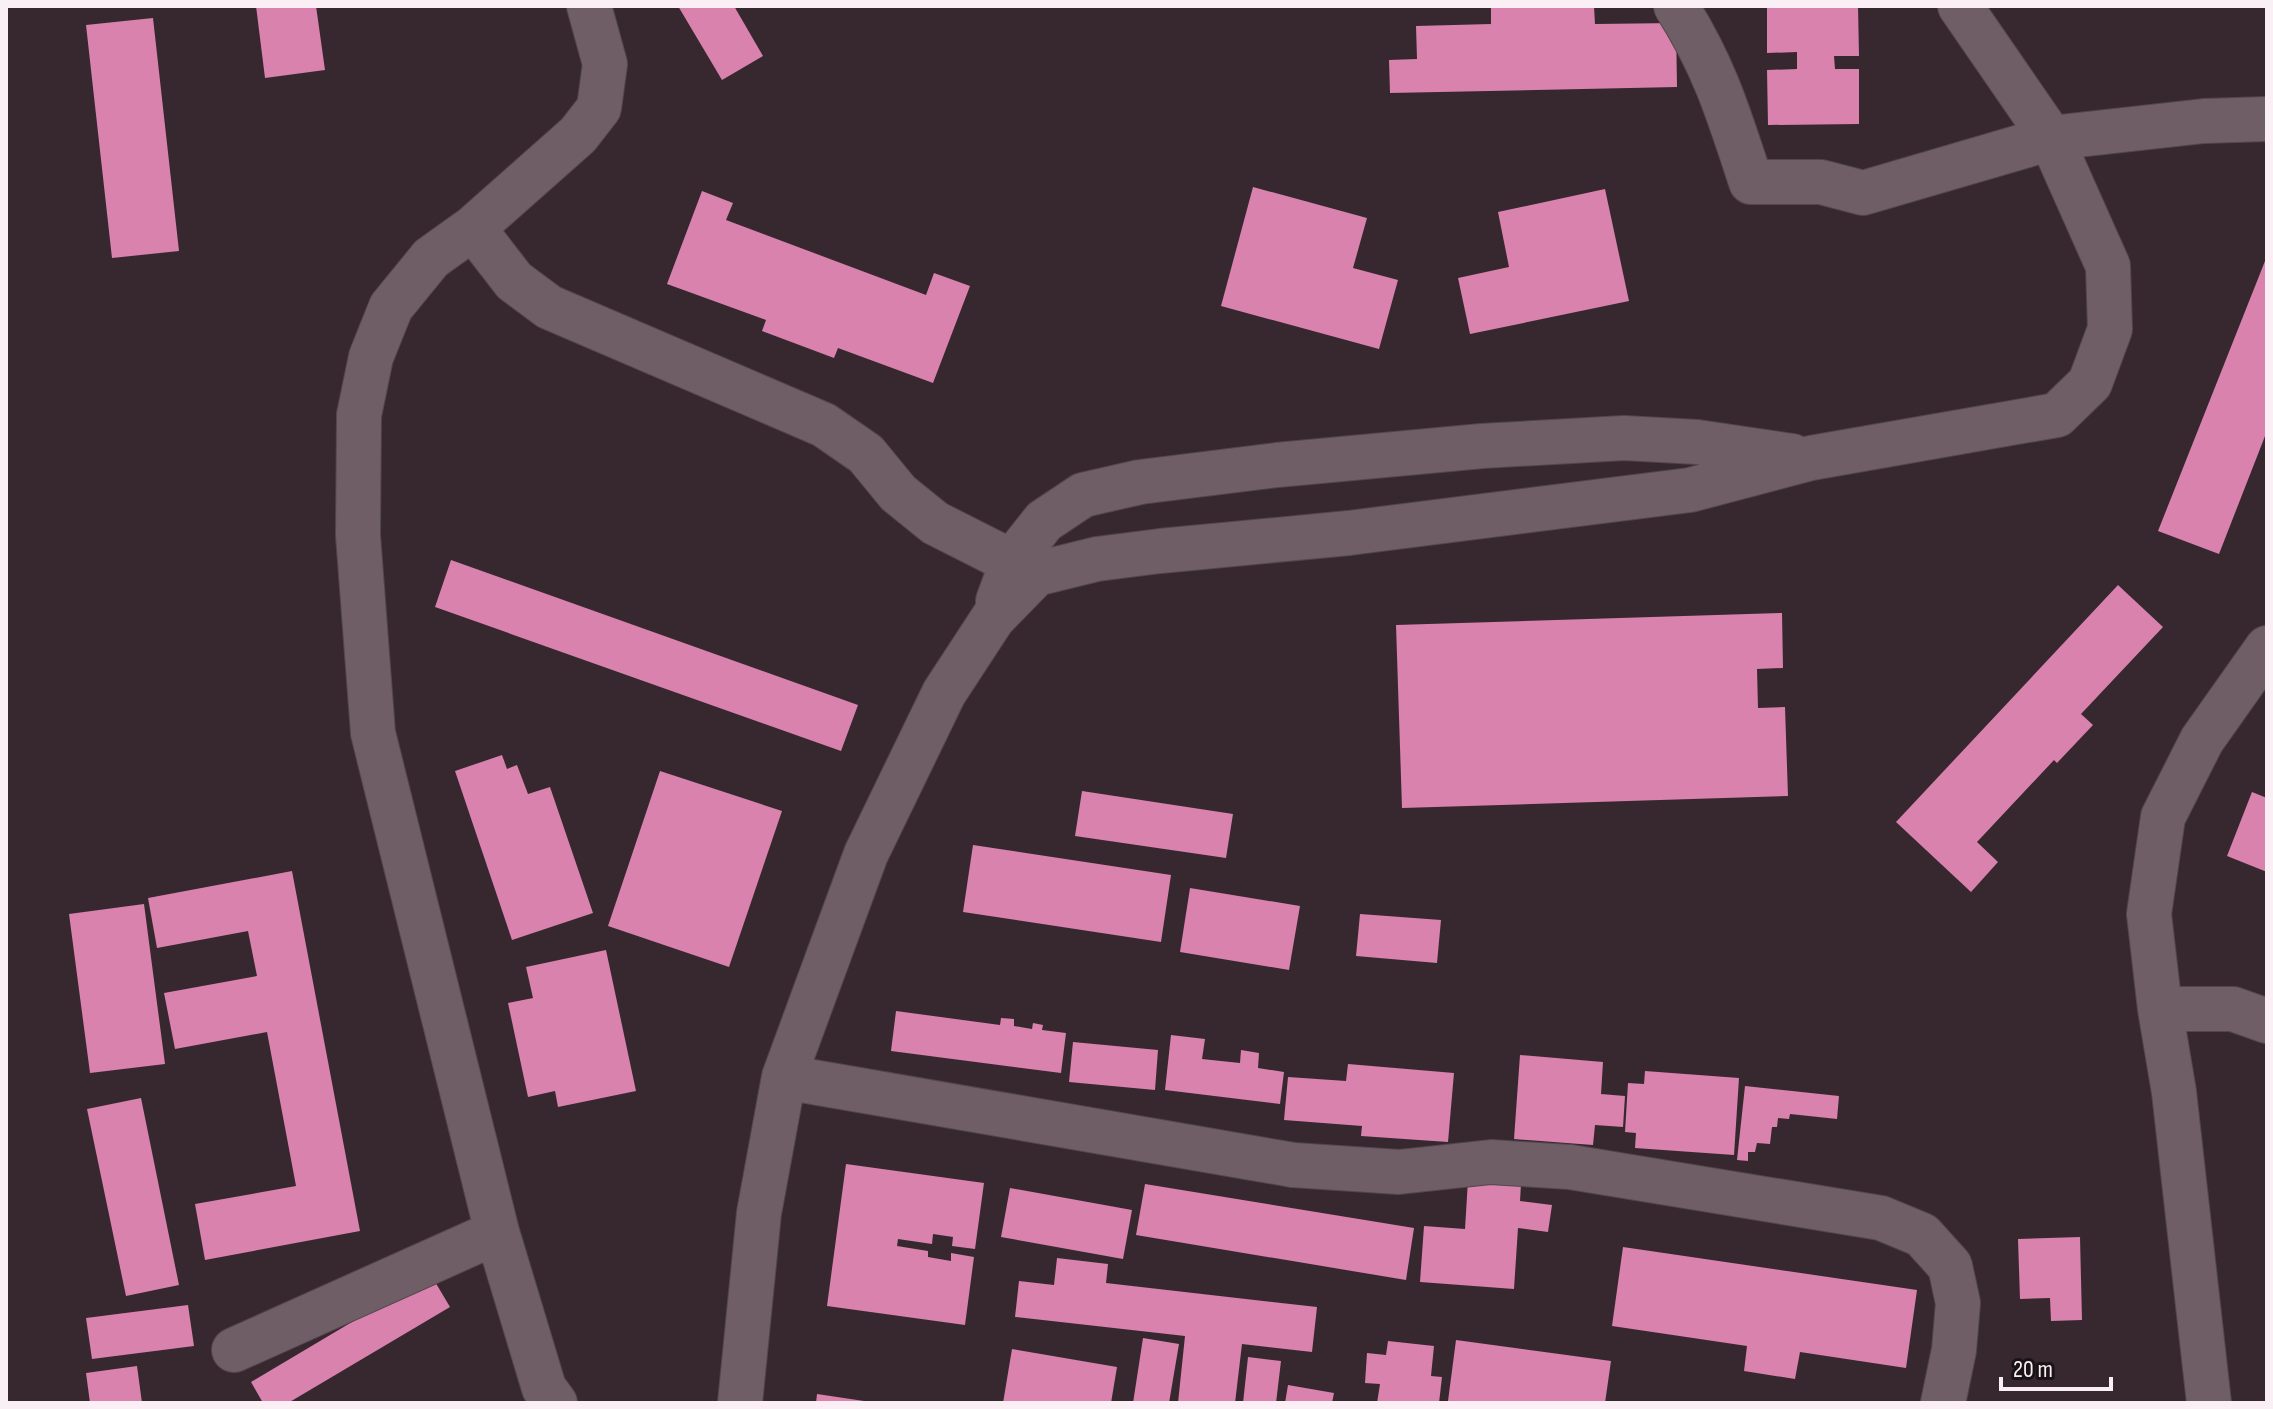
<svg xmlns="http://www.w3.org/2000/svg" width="2273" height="1409" font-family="'Sofia Sans Condensed',sans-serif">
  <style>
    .building { fill: #d882ad }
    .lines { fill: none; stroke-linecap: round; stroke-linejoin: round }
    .minor-casing { stroke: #53464c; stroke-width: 46 }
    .minor { stroke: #6f5e66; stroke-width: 44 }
  </style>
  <rect width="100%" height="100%" fill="#37282f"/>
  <path class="building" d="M256,6H316L325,70L265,78Z
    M678,6H734L763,56L722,80Z
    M1491,6H1594L1595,24L1676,23L1677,87L1390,93L1389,60L1417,59L1416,26L1491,24Z
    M1767,6H1858L1859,56H1834L1835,69H1859V124L1768,125L1767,70L1797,69V52L1767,53Z
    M153,18L179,251L112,258L86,25Z
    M1253,187L1367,218L1353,268L1398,280L1379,349L1221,306Z
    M1605,189L1629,301L1470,334L1458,278L1509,267L1498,212Z
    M702,191L733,203L726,220L926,295L934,273L970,286L933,383L838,348L834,358L762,331L766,320L667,284Z
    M2267,256V431L2219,554L2158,531Z
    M451,560L858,705L841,751L435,607Z
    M2118,585L2163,627L2081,714L2093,725L2057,763L2054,760L1977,842L1998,862L1971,892L1896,822Z
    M1782,613L1783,668L1757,669L1758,708L1785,707L1788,796L1402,808L1396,625Z
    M502,755L507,769L517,765L528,794L550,787L593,913L512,940L455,771Z
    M660,771L782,811L729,967L608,926Z
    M1082,791L1233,814L1226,858L1075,836Z
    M2252,792L2267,798V872L2227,856Z
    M973,845L1171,875L1161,942L963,912Z
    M292,871L360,1231L205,1260L195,1204L296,1186L267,1032L175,1049L164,993L257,976L248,931L157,948L148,898Z
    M1190,888L1300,906L1289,970L1180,952Z
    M144,904L165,1064L90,1073L69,914Z
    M1360,914L1441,920L1437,963L1356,956Z
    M606,950L636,1091L558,1107L555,1091L528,1097L508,1003L533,998L526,967Z
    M896,1011L1000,1025L1001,1018L1014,1019V1026L1032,1029L1033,1023L1043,1025L1042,1030L1066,1033L1061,1073L891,1051Z
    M1171,1035L1205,1039L1202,1059L1240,1063L1241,1050L1259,1053L1258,1068L1284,1072L1280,1104L1165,1090Z
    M1073,1042L1158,1050L1155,1090L1069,1082Z
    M1520,1055L1603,1062L1601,1094L1625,1096L1623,1127L1595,1125L1593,1145L1514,1139Z
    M1348,1064L1454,1073L1448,1142L1361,1136L1362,1126L1284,1120L1288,1077L1346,1081Z
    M1645,1071L1739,1078L1734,1155L1635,1148L1636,1133L1625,1132L1628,1083L1644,1084Z
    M1745,1086L1839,1096L1837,1119L1790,1114L1789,1119L1778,1118L1777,1127H1772L1770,1144L1757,1143L1755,1152H1748V1161L1737,1160Z
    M141,1098L179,1285L126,1296L87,1109Z
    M846,1164L984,1183L975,1249L952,1246L953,1237L933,1234L932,1244L898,1239L897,1246L928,1251V1257L951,1261V1253L974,1257L965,1325L827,1306Z
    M1468,1180L1521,1184L1520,1201L1552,1205L1548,1232L1518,1228L1514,1289L1420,1282L1424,1226L1465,1229Z
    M1145,1184L1414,1228L1406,1280L1136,1235Z
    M1010,1188L1132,1210L1123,1259L1001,1237Z
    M2080,1237L2082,1320L2051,1321L2050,1298L2020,1299L2018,1239Z
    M1623,1247L1917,1290L1906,1368L1800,1352L1795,1379L1744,1371L1747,1346L1612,1326Z
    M1057,1258L1108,1264L1106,1283L1317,1307L1312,1352L1242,1344L1235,1403H1178L1185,1336L1015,1317L1019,1281L1054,1285Z
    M431,1275L450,1307L288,1403H263L251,1382Z
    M188,1305L194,1346L92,1359L86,1318Z
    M1143,1338L1179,1344L1169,1403H1133Z
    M1456,1340L1611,1361L1605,1403H1465L1448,1401Z
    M1388,1341L1434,1346L1431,1376L1442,1377L1439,1403H1377L1380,1384L1365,1383L1367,1353L1386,1355Z
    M1012,1349L1117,1367L1111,1403H1003Z
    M1248,1357L1281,1361L1276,1403H1243Z
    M137,1366L142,1403H90L86,1373Z
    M1288,1385L1334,1393L1332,1403H1285Z
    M817,1394L864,1401V1403H816Z"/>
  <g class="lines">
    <g class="minor-casing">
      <path id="minor" d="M1676,6C1714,65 1729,115 1751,182H1821L1863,193L2051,138L2204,121L2267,119
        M473,228L514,281L549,307L824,425L866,454L898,493L935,523L1036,574
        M998,601L1013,560L1044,521L1083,495L1140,482L1277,465L1482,446L1624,438L1697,442L1792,456
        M2160,1009H2233L2267,1021
        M784,1077L1293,1165L1399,1172L1491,1162L1570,1167L1881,1218L1922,1235L1950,1266L1958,1303L1954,1350L1943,1403
        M234,1350L497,1232
        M555,1403L544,1388L497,1232L373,733L358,535L359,415L371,357L391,307L431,258L473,228L578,135L599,108L605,64L589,6
        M740,1403L759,1213L784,1077L866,854L944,693L993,618L1036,574L1097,559L1160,551L1349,533L1690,490L1811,458L2057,415L2090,383L2110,329L2108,266L2051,138L1960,6
        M2209,1403L2174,1092L2160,1009L2149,914L2163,817L2202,740L2267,648"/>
    </g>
    <use href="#minor" class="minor"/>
  </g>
  <rect width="2273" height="1409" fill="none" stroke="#faeff4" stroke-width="16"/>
  <path d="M2001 1377v12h110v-12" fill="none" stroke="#faeff4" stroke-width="4"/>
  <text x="2013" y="1377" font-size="24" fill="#faeff4" stroke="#1a1316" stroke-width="6" paint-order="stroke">20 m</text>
</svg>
